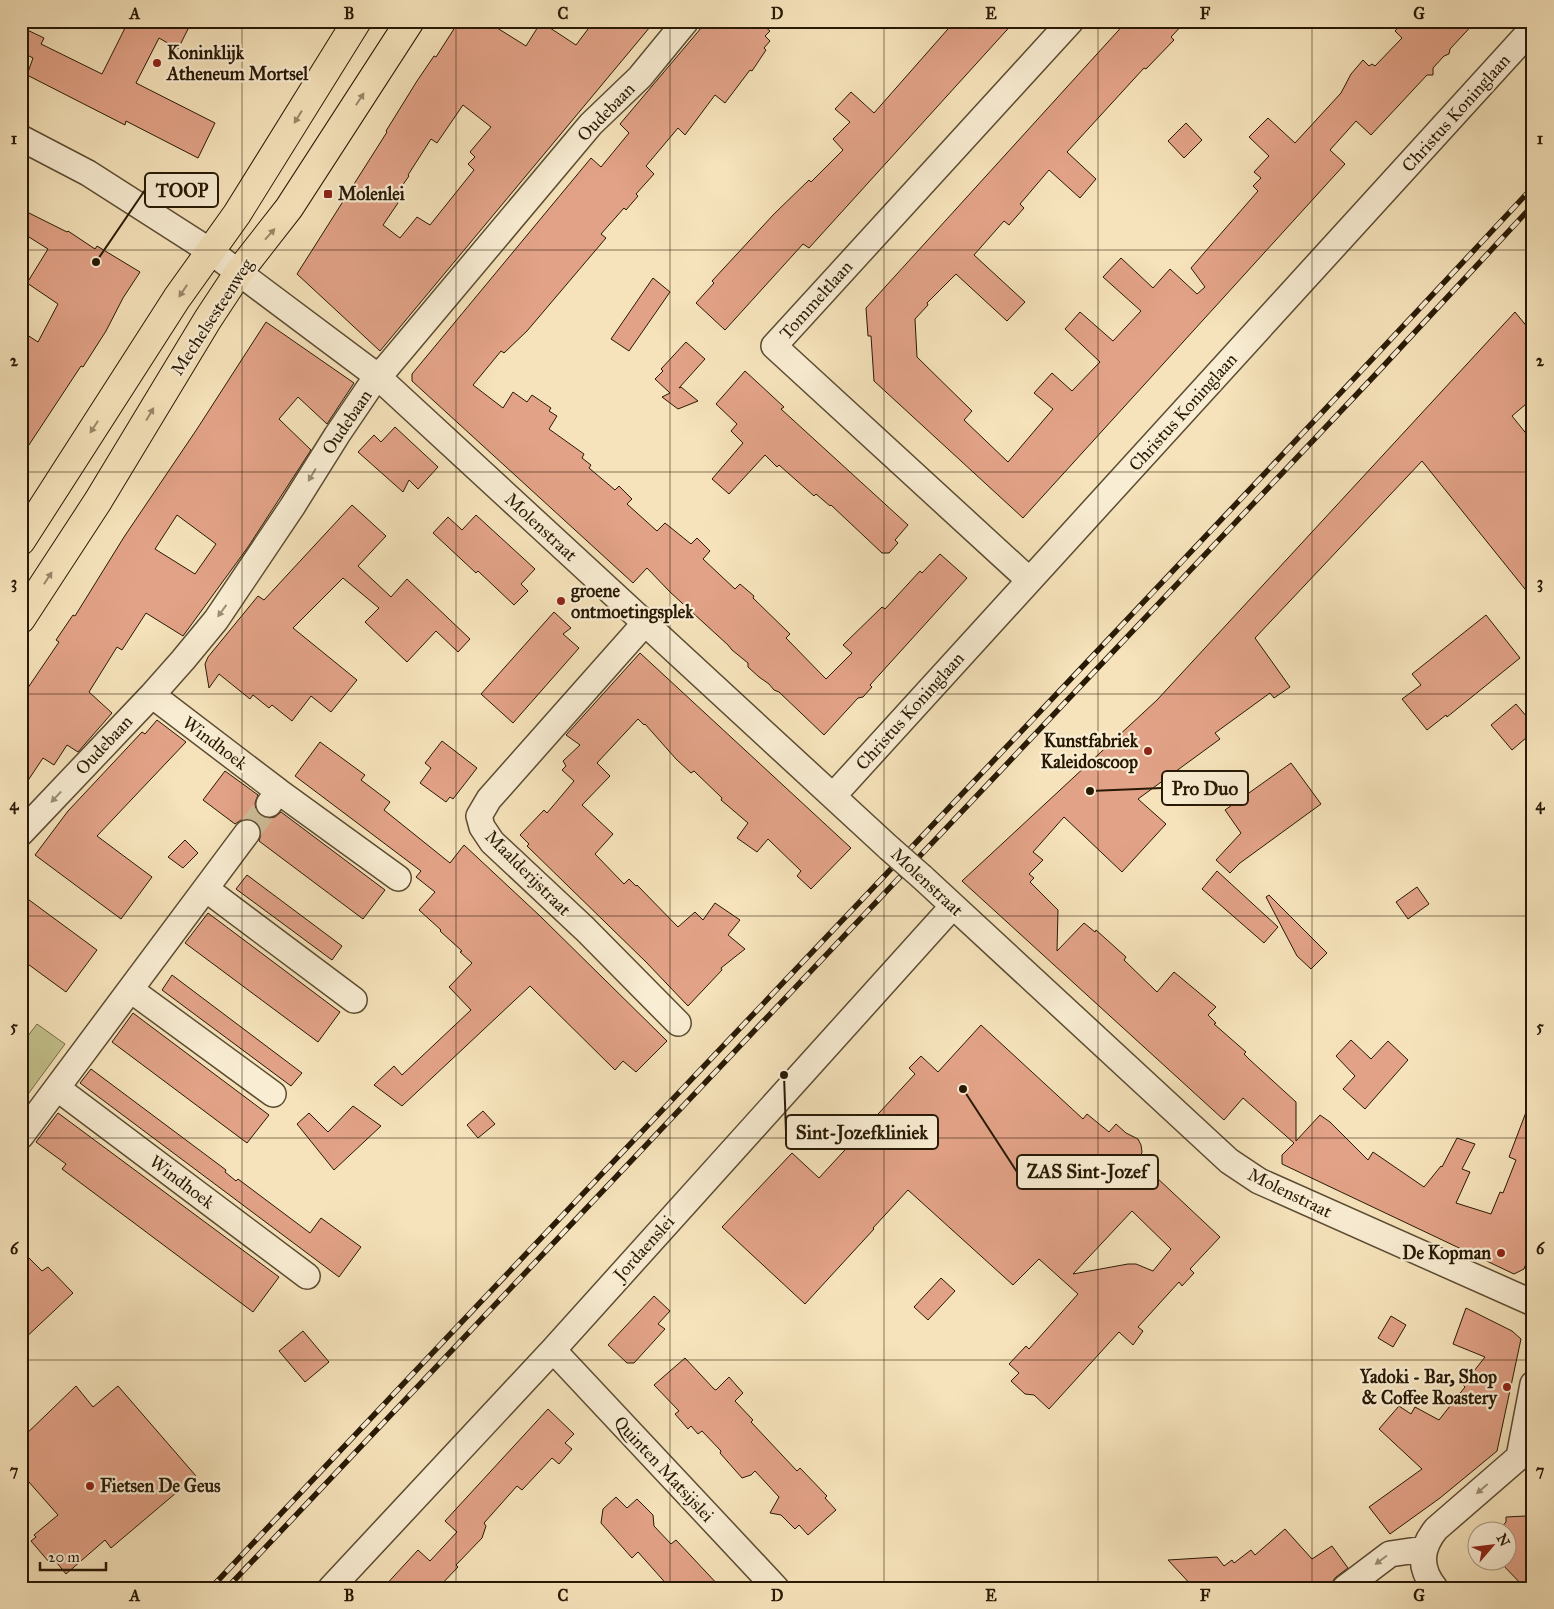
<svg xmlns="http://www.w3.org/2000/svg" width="1554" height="1609" font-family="'IM FELL Great Primer',serif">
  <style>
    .green { fill: #c3c18b; stroke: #766d48 }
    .building { fill: #e2a287; stroke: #281905; fill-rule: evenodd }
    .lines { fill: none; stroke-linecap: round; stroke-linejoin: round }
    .minor-tunnel { stroke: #cdbb97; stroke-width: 25; stroke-dasharray: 25 12; stroke-linecap: butt }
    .minor-casing { stroke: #5c4c32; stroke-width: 28 }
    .primary-casing { stroke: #281905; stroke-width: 30 }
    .minor { stroke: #f9edd3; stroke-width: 25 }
    .primary { stroke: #f6e3bb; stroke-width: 28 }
    .rail-casing { stroke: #281905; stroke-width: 5.5 }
    .rail { stroke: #f9edd3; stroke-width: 4; stroke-dasharray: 11; stroke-linecap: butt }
    .minor-bridge-casing { stroke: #5c4c32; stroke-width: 28; stroke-linecap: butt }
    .minor-bridge { stroke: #f9edd3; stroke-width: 25 }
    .oneway { fill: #998869 }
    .oneway2 { fill: #9b8e76 }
    .grid { fill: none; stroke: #281905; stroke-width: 1; stroke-opacity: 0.55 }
    .poi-dot { fill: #8f2418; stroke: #f9edd3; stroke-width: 2 }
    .labels { text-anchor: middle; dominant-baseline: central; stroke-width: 4.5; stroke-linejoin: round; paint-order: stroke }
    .poi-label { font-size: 18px; font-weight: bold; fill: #281905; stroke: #f9edd3; text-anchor: start }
    .street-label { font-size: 18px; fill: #281905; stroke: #f9edd3 }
    .leader { fill: none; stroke: #281905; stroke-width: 2 }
    .callout-dot { fill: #281905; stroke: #f9edd3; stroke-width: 2 }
    .callout { fill: #f9edd3; stroke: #281905; stroke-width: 2 }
    .callout-label { font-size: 19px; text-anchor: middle; font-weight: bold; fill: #281905 }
    .neatline { fill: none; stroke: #281905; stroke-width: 2 }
    .grid-label { font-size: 16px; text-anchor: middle; font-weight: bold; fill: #281905 }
  </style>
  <rect width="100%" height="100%" fill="#f6e3bb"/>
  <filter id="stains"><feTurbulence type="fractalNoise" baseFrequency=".004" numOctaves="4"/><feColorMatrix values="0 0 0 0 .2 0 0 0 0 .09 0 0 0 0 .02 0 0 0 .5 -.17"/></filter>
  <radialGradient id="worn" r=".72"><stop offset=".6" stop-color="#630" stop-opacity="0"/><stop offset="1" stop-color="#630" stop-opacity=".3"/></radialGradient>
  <path class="green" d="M37,1024L65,1044L23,1101L21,1099V1045Z"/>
  <path class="building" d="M127,21H192L178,49L159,38L136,83L215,123L198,158L126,121L125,125L27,75L33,58L21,52V27L44,38L41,44L102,74L128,22Z
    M459,21H486L526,46L541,22L576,45L594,21H655L380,351L297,274L387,132L386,131L417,81L434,56L436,57ZM463,105L491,127L470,152L475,157L468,164L474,170L430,225L417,217L400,238L383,225L398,203L395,201L397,197L395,196L409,176L408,175L431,139L437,143Z
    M707,21H758L770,31L765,36L770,41L764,48L766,50L752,71L750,70L725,103L715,95L685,135L678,128L646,166L654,174L636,194L638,196L626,210L624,208L601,234L606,238L527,331L504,353L501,351L473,385L503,408L513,392L527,402L532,395L551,408L549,411L557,416L549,429L584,454L582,458L591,465L589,468L615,490L619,486L632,499L627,504L657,531L665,523L691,544L697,538L710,551L703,559L735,589L740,584L754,596L753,598L790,634L786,638L826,679L852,653L843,645L882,607L885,609L920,571L922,573L940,554L967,578L870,685L872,687L863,697L858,698L824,735L779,692L774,690L769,684L759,677L748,667V663L732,650L728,645L670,592L647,568L633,583L412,381V374L591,158L601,167L629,133L620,124Z
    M955,21H1015L809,248L803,244L725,330L696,303L714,283L712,281L774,214L809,180L811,182L843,150L833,139L850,122L835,109L851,92L874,113Z
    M1127,21H1186L1171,37L1174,40L1146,69L1144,68L1067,152L1096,179L1080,198L1049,170L1020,204L1024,208L1009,225L1004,221L974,255L1025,302L1007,321L956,274L927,303L928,305L915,319L917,357L972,411L964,420L1008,462L1053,409L1034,393L1052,373L1072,391L1100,362L1065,329L1080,312L1113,341L1141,311L1103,277L1121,258L1153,288L1170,269L1197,294L1205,287L1191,268L1258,191L1253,186L1261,178L1254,172L1269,156L1249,137L1268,118L1295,143L1341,93L1351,74L1363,60L1369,66L1372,64L1375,66L1402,38L1395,31L1404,21H1476L1450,49L1449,54L1444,56L1433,68V75H1427L1371,135L1356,121L1330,150L1345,164L1023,518L874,381L871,336H868L866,308Z
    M1186,123L1202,140L1184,158L1168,141Z
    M21,209L67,232L68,231L95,249L97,246L140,272L123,298L106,331L83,367L81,366L21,457V331L38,342L58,304L27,283L48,249L21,232Z
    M653,278L670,292L629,351L611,339Z
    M1515,312L1533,334V398L1512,416L1533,442V599L1422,461L1255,638L1290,687L1274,698L1270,693L1215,733L1220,739L1138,799L1166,824L1122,872L1064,817L1033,852L1043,860L1029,874L1034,878L1030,882L1058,910L1057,951L1084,923L1095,932L1096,930L1126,957L1124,960L1157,992L1174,972L1216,1007L1208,1015L1216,1023L1214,1024L1246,1052L1244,1054L1250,1060L1296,1102V1141L1320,1115L1330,1122L1368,1160L1373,1152L1424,1187L1441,1166L1442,1167L1457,1138L1475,1144L1462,1169L1470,1172L1456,1203L1491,1214L1500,1192L1503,1193L1516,1160L1509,1157L1531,1099L1533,1100V1245L1524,1269L1514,1274L1282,1164V1155L1294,1143L1243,1098L1224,1120L962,881L1157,700Z
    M266,322L354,383L327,424L298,397L279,419L311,450L248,547L183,636L146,613L122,650L117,647L89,692L112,713L78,752L67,745L54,765L43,758L21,791V698L59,642L56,640L73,615L75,616L124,537L197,429ZM177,515L216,544L195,574L155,549Z
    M686,342L705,359L679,388L681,387L698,401L678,409L662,397L670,393L655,379L663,371L661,369Z
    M745,371L784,407L781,409L908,525L895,540L898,543L889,553H882L831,505L830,506L816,494L814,496L779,465L777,467L765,455L729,494L712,479L743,443L731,431L737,424L716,404Z
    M395,427L438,467L418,489L409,480L403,492L358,452L374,435L381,442Z
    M352,505L386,536L358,566L391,597L407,579L470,639L458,652L436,631L407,662L365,622L379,608L343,578L293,628L357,680L331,712L311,696L292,721L272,705L269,708L253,695L250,699L219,674L209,688L205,664L208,657L258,596L264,600Z
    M476,515L535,569L521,584L528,591L514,605L478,571L476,573L433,533L448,517L462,530Z
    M554,612L571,628L563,634L579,648L513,723L481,694Z
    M1486,615L1520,658L1447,717L1446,715L1427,730L1402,699L1421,685L1412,674Z
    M640,653L851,848L811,889L797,876L801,871L768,839L757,852L737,838L748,823L721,800L722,798L694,771L691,773L676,759L645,724L644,725L638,719L597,763L610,776L582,805L613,834L595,854L624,884L629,879L636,886L637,885L678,927L695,912L703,920L715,903L740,920L728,935L745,949L721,968L722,970L688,1006L646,962L527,846L529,844L520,835L544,810L547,813L574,781L562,770L566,766L563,761L580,745L566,735Z
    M1516,704L1533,724V732L1512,750L1491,725Z
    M157,720L186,742L97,836L152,877L121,919L35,855L68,811L142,732L145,734Z
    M442,741L477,768L453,799L450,797L446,802L420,783L431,768L425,763Z
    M320,742L365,775L361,780L390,802L384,810L450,863L464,845L540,916L667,1041L636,1072L623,1061L615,1070L530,986L402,1106L374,1085L394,1066L402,1075L471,1010L449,987L472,963L460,952L462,951L440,931L441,930L419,910L435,892L416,877L421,871L295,776Z
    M1291,763L1321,804L1240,863L1230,873L1216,860L1241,833L1225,810Z
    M225,771L258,795L255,803L256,810L260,815L268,818L275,817L281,812L385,890L363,919L259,841L261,834L260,828L256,822L248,819L241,820L235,824L203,800Z
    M185,840L198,853L183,868L168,857Z
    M1217,871L1278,927L1264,943L1202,889Z
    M247,875L342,946L332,960L236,889Z
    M1417,887L1429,904L1408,919L1396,902Z
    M21,894L97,950L66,992L21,959Z
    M1269,895L1327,953L1311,969L1297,956L1266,897Z
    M208,913L340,1012L318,1042L185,943Z
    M172,975L302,1073L291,1086L162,990Z
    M133,1013L269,1115L247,1143L112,1042Z
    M981,1025L1083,1119L1087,1114L1109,1132L1116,1124L1126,1133L1138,1139L1141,1145L1142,1152L1139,1161L1220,1237L1190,1269L1194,1273L1182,1286L1179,1282L1138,1327L1143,1331L1133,1345L1119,1332L1049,1409L1034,1395L1025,1394L1011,1381L1019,1373L1009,1364L1026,1346L1029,1349L1078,1294L1039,1259L1013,1285L908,1190L873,1228L874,1229L805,1304L722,1227L792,1153L819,1178L915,1074L909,1068L921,1056L938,1072ZM1132,1211L1171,1249L1153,1271L1136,1264H1128L1073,1274Z
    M1351,1040L1371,1059L1388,1041L1408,1060L1365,1109L1343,1089L1355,1076L1336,1056Z
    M91,1069L226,1170L225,1172L236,1181L238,1179L310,1233L321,1218L361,1247L339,1277L80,1083Z
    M353,1106L381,1126L334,1170L297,1124L309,1113L328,1132Z
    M483,1111L495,1124L478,1138L467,1125Z
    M58,1113L279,1277L253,1312L62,1169L66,1164L36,1142Z
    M21,1250L42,1271L48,1267L73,1293L21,1342Z
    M941,1278L955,1291L928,1320L914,1307Z
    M654,1296L670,1311L658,1324L665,1329L634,1363H627L608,1345Z
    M1466,1308L1512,1331L1521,1339L1497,1451L1440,1498L1390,1534L1369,1507L1422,1469L1379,1429L1399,1406L1411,1414L1415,1407L1439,1420L1465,1387L1463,1385L1485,1357L1453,1344Z
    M1391,1316L1406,1325L1393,1347L1378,1338Z
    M303,1331L329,1362L305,1382L279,1351Z
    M685,1358L714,1389L716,1390L729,1377L743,1393L735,1401L753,1420L751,1422L797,1471L800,1468L827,1496L825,1498L836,1510L808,1535L799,1525L795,1529L781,1515L770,1513L779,1497L755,1471L751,1475L742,1478L720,1453L721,1451L702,1431L698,1434L691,1426L688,1429L675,1414L679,1411L654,1385Z
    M76,1386L93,1407L118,1386L196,1476L111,1548L105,1540L66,1574L53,1558L49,1562L31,1541L36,1537L34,1535L58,1515L21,1473V1439Z
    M548,1409L574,1434L565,1443L572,1449L559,1464L552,1458L522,1490L517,1486L484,1523L486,1526L482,1538L456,1565L458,1567L438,1588H383L418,1550L430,1561L457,1532L445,1521Z
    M616,1497L627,1508L637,1499L653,1515L654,1526L671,1544L676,1540L721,1588H670L638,1552L632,1558L601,1523L603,1509Z
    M1526,1516L1533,1522V1588H1525L1500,1562H1506V1532H1497L1506,1522V1517Z
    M1285,1529L1312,1559L1332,1546L1348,1568L1336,1577L1332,1582L1331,1588H1194L1168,1560L1217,1557L1224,1566L1232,1560L1234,1563L1251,1550L1255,1555Z"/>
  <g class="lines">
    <path class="minor-tunnel" d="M247,833L269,804"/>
    <g class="minor-casing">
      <path id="minor" d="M21,138L88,173L210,251L377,376L889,848
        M1029,580L774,346L1071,21
        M645,623L489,799L479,816L482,827L492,842L585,929L678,1023
        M152,695L278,791L269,804
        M278,791L398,878
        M833,796L1533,28
        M21,833L152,695L183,660L216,620L292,507L337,435L377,376L387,367L591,124L640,77L686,21
        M922,877L1229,1161L1259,1181L1533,1303
        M206,889L354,1000
        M131,990L273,1094
        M57,1088L307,1276
        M21,1136L247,833
        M553,1350L776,1588
        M331,1588L553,1350L953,906
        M1345,1588L1390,1554L1424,1549
        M1435,1588C1419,1568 1420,1549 1436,1529L1519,1457L1533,1384"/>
    </g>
    <g class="primary-casing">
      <path id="primary" d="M21,541L177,298L237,214L357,21
        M21,619L98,501L208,319L239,272L289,208L410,21"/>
    </g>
    <use href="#minor" class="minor"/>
    <use href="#primary" class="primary"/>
    <g class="rail-casing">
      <path id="rail" d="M211,1588C650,1120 1096,657 1533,187
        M227,1588L1376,374L1533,205"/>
    </g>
    <use href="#rail" class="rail"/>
    <g class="minor-bridge-casing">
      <path id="minor-bridge" d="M889,848L922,877"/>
    </g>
    <use href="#minor-bridge" class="minor-bridge"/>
  </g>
  <defs><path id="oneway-solid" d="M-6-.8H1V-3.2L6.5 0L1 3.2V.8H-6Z" transform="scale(1.25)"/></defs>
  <g class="oneway">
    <use href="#oneway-solid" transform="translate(360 99) rotate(-57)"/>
    <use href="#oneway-solid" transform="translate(298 117) rotate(122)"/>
    <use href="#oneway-solid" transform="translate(270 234) rotate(-48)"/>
    <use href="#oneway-solid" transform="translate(183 291) rotate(124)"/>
    <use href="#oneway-solid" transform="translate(150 414) rotate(-59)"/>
    <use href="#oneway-solid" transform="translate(94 427) rotate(123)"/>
    <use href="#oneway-solid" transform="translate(48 578) rotate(-57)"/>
  </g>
  <g class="oneway2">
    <use href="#oneway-solid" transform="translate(312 475) rotate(121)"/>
    <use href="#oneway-solid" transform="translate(222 611) rotate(126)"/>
    <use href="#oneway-solid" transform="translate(56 797) rotate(133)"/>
    <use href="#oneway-solid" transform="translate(1482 1489) rotate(139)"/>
    <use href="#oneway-solid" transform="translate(1381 1560) rotate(143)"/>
  </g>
  <path class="grid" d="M242,21V1588M456,21V1588M670,21V1588M884,21V1588M1098,21V1588M1312,21V1588M21,250H1533M21,472H1533M21,694H1533M21,916H1533M21,1138H1533M21,1360H1533"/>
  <g class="poi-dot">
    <circle cx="157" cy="63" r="5"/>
    <rect x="323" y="189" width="10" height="10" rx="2.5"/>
    <circle cx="561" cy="601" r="5"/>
    <circle cx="1148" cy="751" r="5"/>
    <circle cx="1501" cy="1253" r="5"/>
    <circle cx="1507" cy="1387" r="5"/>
    <circle cx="90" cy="1486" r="5"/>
  </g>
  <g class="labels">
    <g class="poi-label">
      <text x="167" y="53">Koninklijk<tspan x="167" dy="21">Atheneum Mortsel</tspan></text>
      <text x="338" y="194">Molenlei</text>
      <text x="571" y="591">groene<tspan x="571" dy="21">ontmoetingsplek</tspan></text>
      <text x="1138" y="741" text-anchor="end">Kunstfabriek<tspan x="1138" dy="21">Kaleidoscoop</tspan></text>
      <text x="1491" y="1253" text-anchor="end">De Kopman</text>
      <text x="1497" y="1377" text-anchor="end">Yadoki - Bar, Shop<tspan x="1497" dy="21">&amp; Coffee Roastery</tspan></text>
      <text x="100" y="1486">Fietsen De Geus</text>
    </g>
    <g class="street-label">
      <text transform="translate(606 112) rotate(-46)">Oudebaan</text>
      <text transform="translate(1456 113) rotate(-48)">Christus Koninglaan</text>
      <text transform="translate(816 300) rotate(-48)">Tommeltlaan</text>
      <text transform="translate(212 317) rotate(-57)">Mechelsesteenweg</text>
      <text transform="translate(1183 412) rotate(-48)">Christus Koninglaan</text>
      <text transform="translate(347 422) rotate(-56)">Oudebaan</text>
      <text transform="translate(541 527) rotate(43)">Molenstraat</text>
      <text transform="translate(910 711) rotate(-48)">Christus Koninglaan</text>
      <text transform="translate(215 743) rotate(37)">Windhoek</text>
      <text transform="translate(104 745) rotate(-47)">Oudebaan</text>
      <text transform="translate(528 873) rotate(45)">Maalderijstraat</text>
      <text transform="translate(927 882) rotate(43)">Molenstraat</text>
      <text transform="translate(182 1182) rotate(37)">Windhoek</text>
      <text transform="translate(1290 1193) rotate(26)">Molenstraat</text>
      <text transform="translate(644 1248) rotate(-48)">Jordaenslei</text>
      <text transform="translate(664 1469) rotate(47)">Quinten Matsijslei</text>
    </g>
  </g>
  <path class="leader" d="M96 262L145 190M1090 791L1162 788M784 1075L786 1132M963 1089L1017 1172"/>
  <g class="callout-dot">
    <circle cx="96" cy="262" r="5"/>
    <circle cx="1090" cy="791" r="5"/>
    <circle cx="784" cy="1075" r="5"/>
    <circle cx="963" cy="1089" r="5"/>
  </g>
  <g class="callout">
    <rect x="145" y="173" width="73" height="34" rx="5"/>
    <rect x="1162" y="771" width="86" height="34" rx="5"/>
    <rect x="786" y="1115" width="152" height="34" rx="5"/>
    <rect x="1017" y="1155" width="141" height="34" rx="5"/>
  </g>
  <g class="callout-label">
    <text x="182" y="197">TOOP</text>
    <text x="1205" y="795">Pro Duo</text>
    <text x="862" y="1139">Sint-Jozefkliniek</text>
    <text x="1087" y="1178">ZAS Sint-Jozef</text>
  </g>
  <rect width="1554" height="1609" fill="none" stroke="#f6e3bb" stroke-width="55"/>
  <g transform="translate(1492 1546) rotate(62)"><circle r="24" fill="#f9edd3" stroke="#a59881"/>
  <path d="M0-4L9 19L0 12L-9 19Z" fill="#8f2418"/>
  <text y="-8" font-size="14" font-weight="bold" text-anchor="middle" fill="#281905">N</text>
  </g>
  <path d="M40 1562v8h66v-8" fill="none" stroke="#281905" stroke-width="2.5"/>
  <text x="48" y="1562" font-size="15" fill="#281905" stroke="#f9edd3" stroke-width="4" paint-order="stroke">20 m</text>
  <rect x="28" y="28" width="1498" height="1554" class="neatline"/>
  <g class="grid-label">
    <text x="135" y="19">A</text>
    <text x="349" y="19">B</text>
    <text x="563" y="19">C</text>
    <text x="777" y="19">D</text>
    <text x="991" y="19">E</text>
    <text x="1205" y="19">F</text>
    <text x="1419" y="19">G</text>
    <text x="14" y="144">1</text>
    <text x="1540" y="144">1</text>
    <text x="14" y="366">2</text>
    <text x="1540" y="366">2</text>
    <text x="14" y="588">3</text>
    <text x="1540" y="588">3</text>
    <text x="14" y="810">4</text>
    <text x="1540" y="810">4</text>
    <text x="14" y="1032">5</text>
    <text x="1540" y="1032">5</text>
    <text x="14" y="1254">6</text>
    <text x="1540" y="1254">6</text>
    <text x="14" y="1476">7</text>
    <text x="1540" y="1476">7</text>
    <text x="135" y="1601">A</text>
    <text x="349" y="1601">B</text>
    <text x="563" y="1601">C</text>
    <text x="777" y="1601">D</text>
    <text x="991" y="1601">E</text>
    <text x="1205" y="1601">F</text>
    <text x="1419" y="1601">G</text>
  </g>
  <rect width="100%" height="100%" filter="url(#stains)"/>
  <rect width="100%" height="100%" fill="url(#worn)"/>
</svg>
